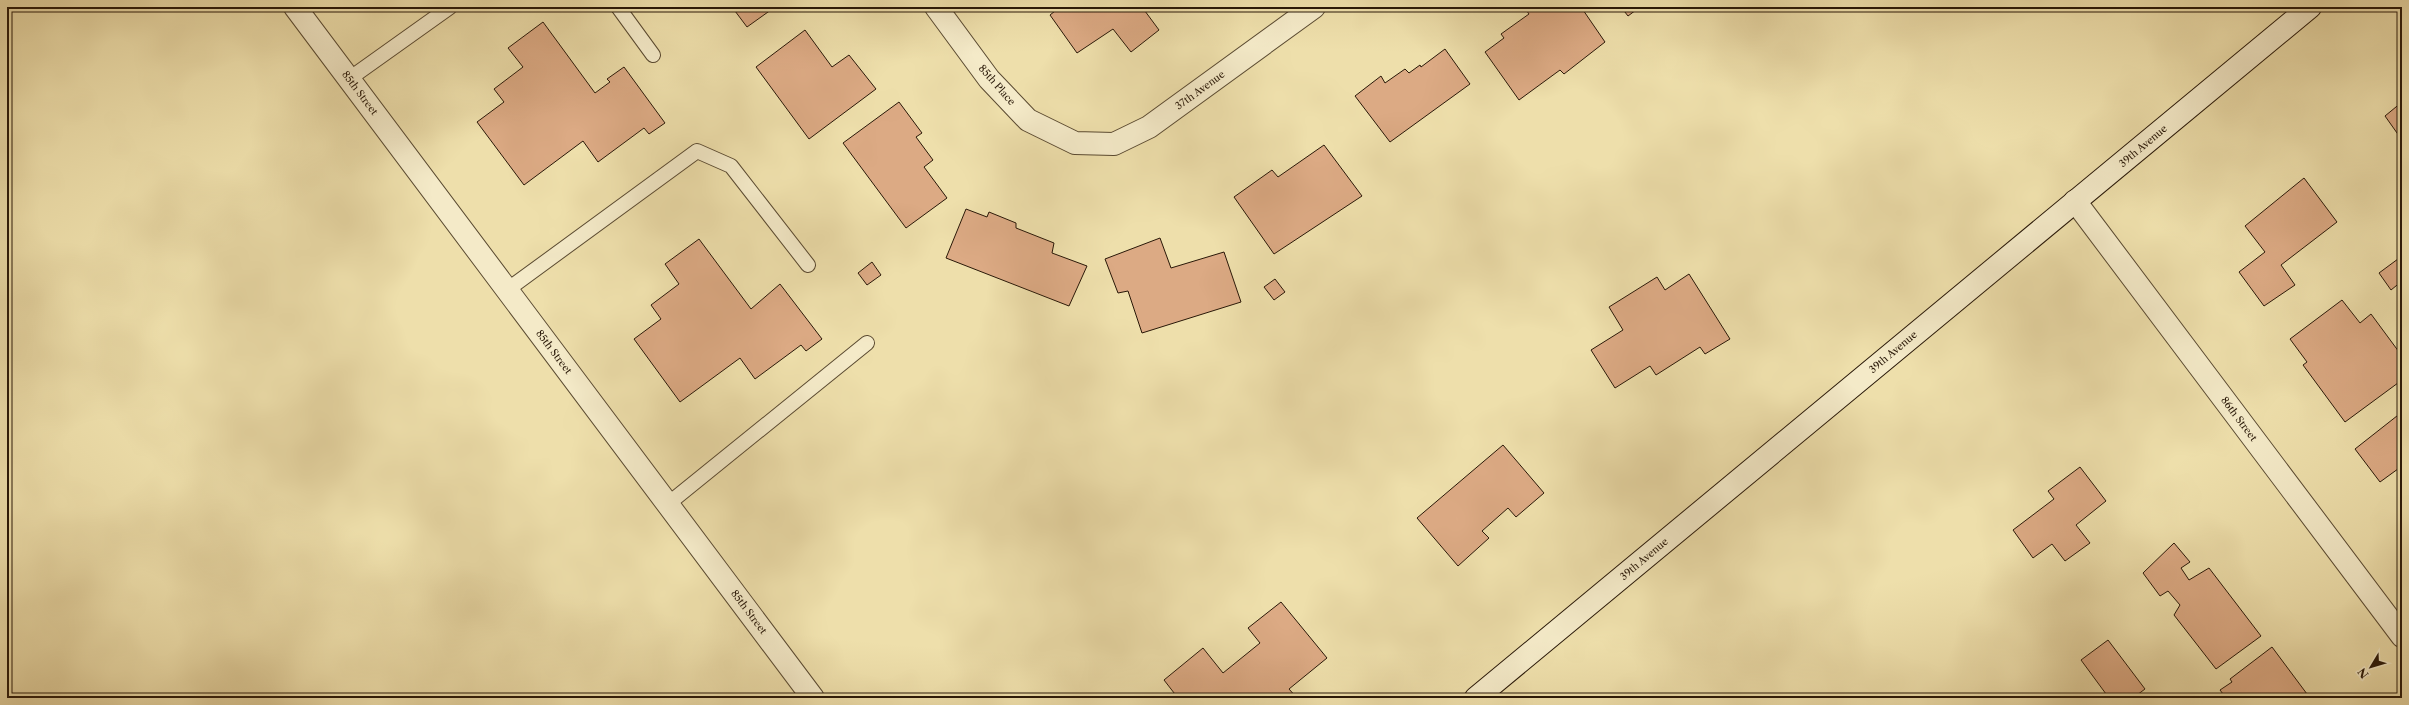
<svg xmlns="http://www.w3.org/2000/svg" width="2409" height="705" font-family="'Libre Caslon Text',serif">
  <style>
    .building { fill: #dcaa84; stroke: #291808 }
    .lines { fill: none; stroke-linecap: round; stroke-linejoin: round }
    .service-casing { stroke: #5a4a31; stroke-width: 16 }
    .minor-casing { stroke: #5a4a31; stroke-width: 24 }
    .tertiary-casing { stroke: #5a4a31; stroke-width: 24 }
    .secondary-casing { stroke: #291808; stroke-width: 24 }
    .service { stroke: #f4eac8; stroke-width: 14 }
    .minor { stroke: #f4eac8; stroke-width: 22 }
    .tertiary { stroke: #f4eac8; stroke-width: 22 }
    .secondary { stroke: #f4eac8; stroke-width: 22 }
    .labels { text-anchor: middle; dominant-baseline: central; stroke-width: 3; stroke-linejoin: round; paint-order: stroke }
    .street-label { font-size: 10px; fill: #291808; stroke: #f4eac8 }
  </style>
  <rect width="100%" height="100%" fill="#eedfab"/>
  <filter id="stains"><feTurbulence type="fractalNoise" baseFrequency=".005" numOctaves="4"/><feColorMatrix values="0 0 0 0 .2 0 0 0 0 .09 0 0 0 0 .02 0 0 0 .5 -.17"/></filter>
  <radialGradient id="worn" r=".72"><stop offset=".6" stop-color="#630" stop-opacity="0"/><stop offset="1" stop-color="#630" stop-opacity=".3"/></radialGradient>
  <path class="building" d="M732,7H775L747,27Z
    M1060,7H1142L1159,30L1131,52L1113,29L1077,53L1050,15Z
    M1524,7H1581L1605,42L1564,74L1560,70L1519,100L1485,52L1504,38L1501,34L1529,14Z
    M1621,7H1640L1628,16Z
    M543,22L595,93L610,82L607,79L624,67L665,123L649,134L644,128L598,162L583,141L524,185L477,122L504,102L494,89L523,67L508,48Z
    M805,30L832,67L849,55L876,89L809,139L756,67Z
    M1445,49L1470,84L1390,142L1355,96L1381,76L1385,83L1405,69L1409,73L1420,65L1421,67Z
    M899,102L922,133L916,137L933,160L924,167L947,198L906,228L843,143Z
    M2402,102V140L2385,116Z
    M1324,145L1362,196L1274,254L1234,197L1272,170L1278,177Z
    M2304,178L2337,222L2281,265L2295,285L2264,306L2239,272L2265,252L2245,226Z
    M966,209L987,217L989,212L1016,223V228L1054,243L1052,253L1087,266L1069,306L946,258Z
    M1160,238L1171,268L1224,252L1241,302L1142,333L1128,291L1118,293L1105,259Z
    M699,239L751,309L780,284L822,339L806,351L801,345L755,379L740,358L680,402L634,339L661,319L651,305L679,284L665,264Z
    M2402,256V281L2391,290L2379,273Z
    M872,262L881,275L867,285L858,273Z
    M1689,274L1730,339L1705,354L1700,347L1656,375L1650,366L1615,388L1591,350L1623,330L1609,307L1657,277L1665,290Z
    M1275,279L1285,292L1274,300L1264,287Z
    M2342,300L2360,323L2371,314L2402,356V380L2345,422L2303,365L2307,362L2290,339Z
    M2402,412V466L2380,482L2355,449Z
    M1503,445L1544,493L1516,517L1508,508L1482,531L1489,538L1458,566L1417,518Z
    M2080,467L2106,501L2076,525L2090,543L2065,561L2052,544L2033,558L2013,530L2054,499L2048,491Z
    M2174,543L2190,562L2181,568L2189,580L2209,568L2261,636L2216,669L2174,615L2180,605L2168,591L2160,596L2143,573Z
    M1281,602L1327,658L1289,689L1297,698H1178L1164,680L1203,648L1223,673L1260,643L1248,628Z
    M2108,640L2145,689L2133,698H2109L2081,660Z
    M2272,647L2310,698H2226L2220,690L2232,682L2230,679Z"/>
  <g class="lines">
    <g class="service-casing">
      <path id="service" d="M618,7L653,55
        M349,79L450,7
        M507,290L697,151L731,166L808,265
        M668,504L867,343"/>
    </g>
    <g class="minor-casing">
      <path id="minor" d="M936,7L989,79L1028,120L1075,143L1114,144L1149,127L1314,7
        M2075,201L2402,636"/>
    </g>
    <g class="tertiary-casing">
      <path id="tertiary" d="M295,7L813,698"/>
    </g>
    <g class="secondary-casing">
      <path id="secondary" d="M1476,698L2310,7"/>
    </g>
    <use href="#service" class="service"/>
    <use href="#minor" class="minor"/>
    <use href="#tertiary" class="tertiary"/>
    <use href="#secondary" class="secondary"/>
  </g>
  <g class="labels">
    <g class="street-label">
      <text transform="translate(997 85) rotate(49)">85th Place</text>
      <text transform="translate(1200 90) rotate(-36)">37th Avenue</text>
      <text transform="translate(360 93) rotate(53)">85th Street</text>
      <text transform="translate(2143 146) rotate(-40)">39th Avenue</text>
      <text transform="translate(554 352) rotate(53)">85th Street</text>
      <text transform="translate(1893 352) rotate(-40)">39th Avenue</text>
      <text transform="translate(2239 419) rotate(53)">86th Street</text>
      <text transform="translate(1644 559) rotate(-40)">39th Avenue</text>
      <text transform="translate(749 612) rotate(53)">85th Street</text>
    </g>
  </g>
  <rect width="2409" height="705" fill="none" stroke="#eedfab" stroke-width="24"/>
  <rect x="8" y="8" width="2393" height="689" fill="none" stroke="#291808" stroke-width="2"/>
  <rect x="12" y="12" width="2385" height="681" fill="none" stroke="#291808"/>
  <g transform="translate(2371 667) rotate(232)" stroke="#f4eac8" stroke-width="3" paint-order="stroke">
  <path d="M0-3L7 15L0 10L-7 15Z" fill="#291808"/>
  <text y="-6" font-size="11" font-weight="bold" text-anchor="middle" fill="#291808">N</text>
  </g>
  <rect width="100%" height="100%" filter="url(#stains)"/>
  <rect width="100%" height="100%" fill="url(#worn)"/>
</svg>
